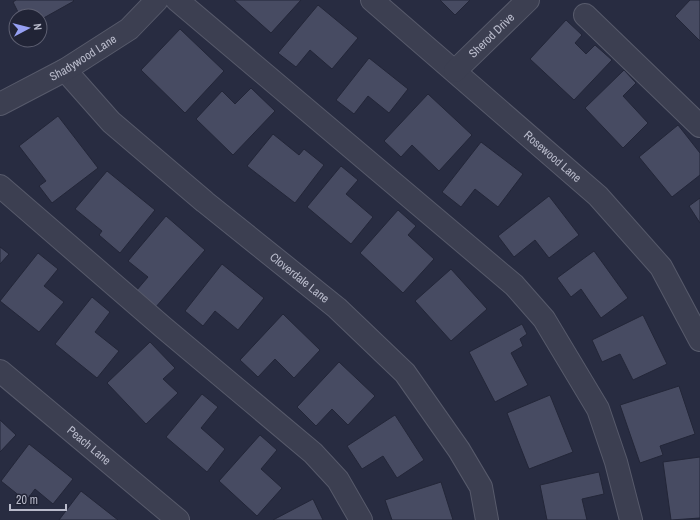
<svg xmlns="http://www.w3.org/2000/svg" width="700" height="520" font-family="'Archivo Narrow',sans-serif">
  <style>
    .building { fill: #474b62; stroke: #232638 }
    .lines { fill: none; stroke-linecap: round; stroke-linejoin: round }
    .minor-casing { stroke: #575a6b; stroke-width: 24 }
    .minor { stroke: #3c3f51; stroke-width: 22 }
    .labels { text-anchor: middle; dominant-baseline: central; stroke-width: 3; stroke-linejoin: round; paint-order: stroke }
    .street-label { font-size: 12px; fill: #b9bbcb; stroke: #212436 }
  </style>
  <rect width="100%" height="100%" fill="#282c41"/>
  <path class="building" d="M16,0H73L74,1L40,20V16H20L13,2Z
    M234,0H301L271,33Z
    M440,0H470L455,15Z
    M690,0H700V41L675,16Z
    M318,5L358,38L332,69L310,50L296,67L278,53Z
    M566,20L582,35L575,43L586,54L595,45L612,60L574,100L530,59Z
    M180,29L224,71L185,113L141,70Z
    M369,58L408,89L389,113L368,96L354,114L336,100Z
    M624,70L636,83L623,96L648,123L623,148L585,108Z
    M251,88L275,111L233,155L196,119L222,91L235,104Z
    M428,94L472,135L439,171L412,145L401,157L384,141Z
    M58,116L98,168L52,203L39,186L46,181L19,146Z
    M678,125L700,153V175L672,197L639,157Z
    M273,134L299,155L304,149L324,165L295,203L247,166Z
    M481,142L523,174L498,207L475,189L461,207L442,192Z
    M341,166L358,180L346,194L373,217L351,244L307,207Z
    M107,171L155,210L120,253L99,235L102,231L75,209Z
    M549,196L579,235L549,258L535,240L514,257L498,236Z
    M700,198V223L689,206Z
    M398,210L416,226L408,235L434,259L403,293L360,253Z
    M166,216L205,250L155,308L136,291L148,277L128,261Z
    M0,247L9,254L0,264Z
    M594,251L628,298L601,318L581,289L571,297L557,278Z
    M38,253L58,269L44,286L64,302L39,332L0,301Z
    M222,264L264,298L238,330L215,311L203,326L185,311Z
    M451,269L487,309L451,341L415,301Z
    M92,297L110,312L95,332L119,351L97,378L55,344Z
    M283,314L320,350L294,378L275,359L258,377L240,360Z
    M643,315L667,364L633,380L620,354L602,362L592,340Z
    M522,324L527,334L520,339L523,346L511,353L528,385L495,402L469,352Z
    M150,342L175,368L163,379L178,393L146,424L107,383Z
    M339,362L375,396L348,425L332,409L316,426L297,407Z
    M679,386L695,434L660,446L663,455L640,463L620,405Z
    M202,394L218,407L201,428L225,449L207,472L166,437Z
    M550,395L573,452L529,469L507,413Z
    M395,415L424,460L397,478L383,456L362,469L347,446Z
    M0,420L16,435L0,452Z
    M260,435L277,450L261,469L282,488L257,516L219,481Z
    M29,444L73,479L53,504L35,489L26,501L1,481Z
    M700,457V518L671,520L663,462Z
    M599,472L604,494L582,499L587,520H547L540,485Z
    M441,482L453,520H392L385,500Z
    M81,491L118,520H59Z
    M313,499L323,520H273Z"/>
  <g class="lines">
    <g class="minor-casing">
      <g id="minor">
        <path d="M177,0L514,285L544,319L598,409L616,462L631,520"/>
        <path id="s1" d="M372,0L598,196L661,267L700,340"/>
        <path d="M585,15L700,126"/>
        <path id="s2" d="M65,70L111,122L205,202L337,308L405,373L459,450L481,487L487,520"/>
        <path id="s3" d="M455,71L528,0"/>
        <path id="s4" d="M0,104L65,70L129,29L157,0"/>
        <path d="M0,186L164,328L313,453L338,480L361,520"/>
        <path id="s5" d="M0,371L178,520"/>
      </g>
    </g>
    <use href="#minor" class="minor"/>
  </g>
  <g class="labels">
    <g class="street-label">
      <text stroke="none"><textPath href="#s3" startOffset="51">Sherod Drive</textPath></text>
      <text stroke="none"><textPath href="#s4" startOffset="95">Shadywood Lane</textPath></text>
      <text stroke="none"><textPath href="#s1" startOffset="239">Rosewood Lane</textPath></text>
      <text stroke="none"><textPath href="#s2" startOffset="314">Cloverdale Lane</textPath></text>
      <text stroke="none"><textPath href="#s5" startOffset="116">Peach Lane</textPath></text>
    </g>
  </g>
  <g transform="translate(28 28) rotate(83)"><circle r="19" fill="#212436" stroke="#5e6072"/>
  <path d="M0-3L7 15L0 10L-7 15Z" fill="#96a0f3"/>
  <text y="-6" font-size="11" font-weight="bold" text-anchor="middle" fill="#b9bbcb">N</text>
  </g>
  <path d="M10 504v6h56v-6" fill="none" stroke="#b9bbcb" stroke-width="2"/>
  <text x="16" y="504" font-size="12" fill="#b9bbcb" stroke="#212436" stroke-width="3" paint-order="stroke">20 m</text>
</svg>
